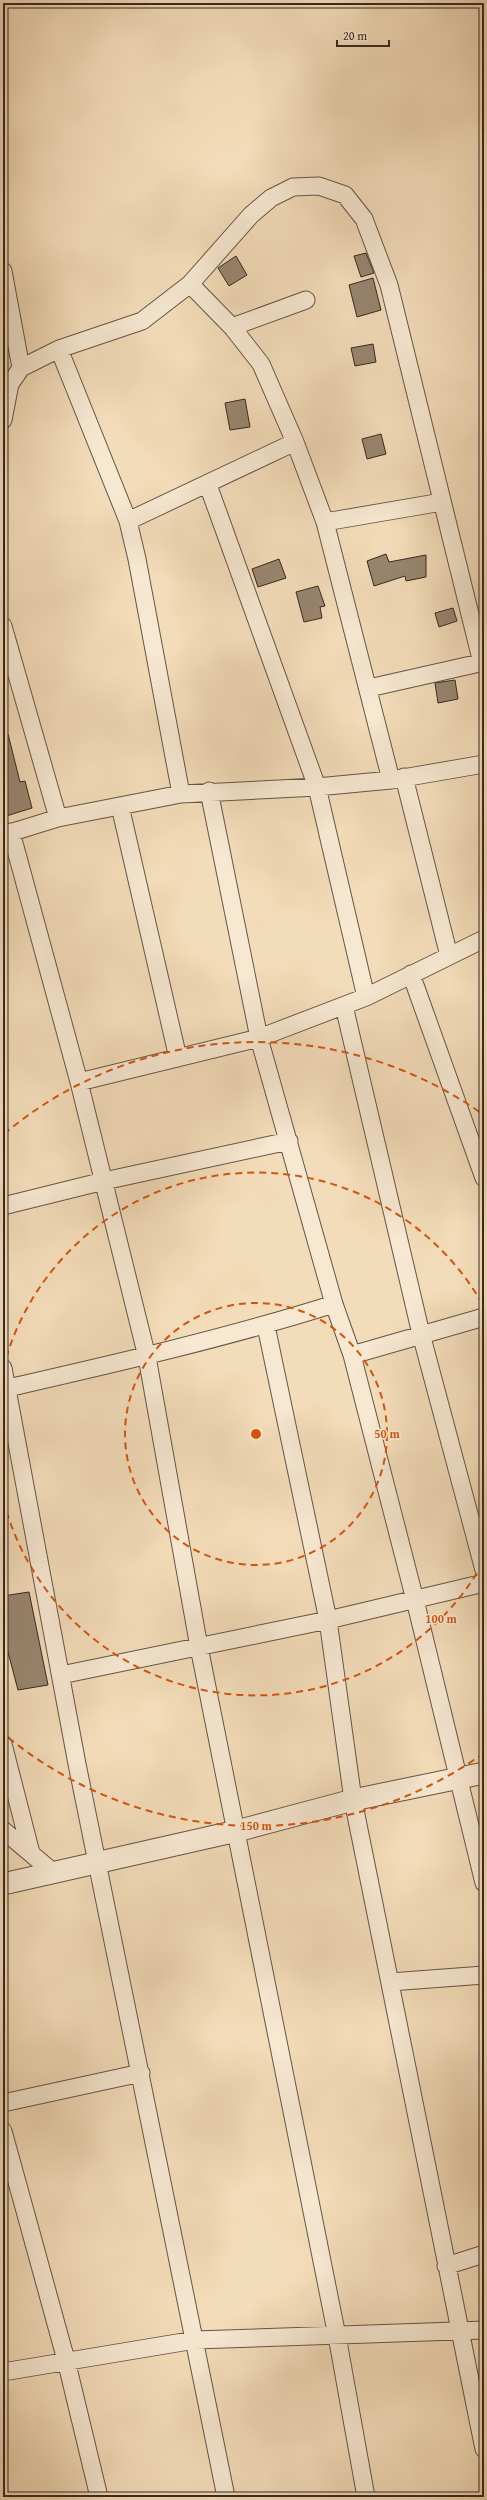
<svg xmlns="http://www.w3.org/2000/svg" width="487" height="2500" font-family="'Gentium Book Plus',serif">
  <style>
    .building { fill: #988670; stroke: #362821 }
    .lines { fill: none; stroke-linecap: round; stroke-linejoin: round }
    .minor-casing { stroke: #655547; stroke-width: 19 }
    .tertiary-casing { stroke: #655547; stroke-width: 23 }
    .minor { stroke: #f7e8d2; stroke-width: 17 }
    .tertiary { stroke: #f7e8d2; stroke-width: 21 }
    .ring { fill: none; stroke: #d6540e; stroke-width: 2; stroke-dasharray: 7 5 }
    .centre { fill: #d6540e; stroke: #f7e8d2; stroke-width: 2 }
    .ring-label { font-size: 12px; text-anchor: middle; font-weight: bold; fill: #d6540e; stroke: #f7e8d2; stroke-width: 3; stroke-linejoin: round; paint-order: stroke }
  </style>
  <rect width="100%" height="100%" fill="#f3dcb9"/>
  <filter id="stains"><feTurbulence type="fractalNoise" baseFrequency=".005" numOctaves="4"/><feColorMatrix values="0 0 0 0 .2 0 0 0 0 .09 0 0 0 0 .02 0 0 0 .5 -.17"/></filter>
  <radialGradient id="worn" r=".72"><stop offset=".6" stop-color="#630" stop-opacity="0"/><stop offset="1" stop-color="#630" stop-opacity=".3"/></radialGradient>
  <path class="building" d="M366,253L374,273L361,277L354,256Z
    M236,256L247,275L229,286L218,268Z
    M373,278L381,310L357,317L349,285Z
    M373,344L376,362L355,366L351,348Z
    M245,399L250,427L230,430L225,403Z
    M381,434L386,454L367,459L362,439Z
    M386,554L389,562L426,555V577L406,581L405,576L374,586L367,561Z
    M279,559L286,578L258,587L252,569Z
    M318,586L325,606L320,607L322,618L304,622L296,592Z
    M453,608L457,621L439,627L435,613Z
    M455,680L458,699L438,703L435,683Z
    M3,734H8L20,782L25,781L32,808L3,817Z
    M29,1592L48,1685L18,1690L3,1633V1596Z"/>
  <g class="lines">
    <g class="minor-casing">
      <path id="minor" d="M3,271L21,368
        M190,284L232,327L261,364L295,442L325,522L391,780
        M232,327L306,300
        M59,349L128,521L137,559L181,794
        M3,420L10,384L21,368L59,349L142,321L190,284L251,215L271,198L293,187L319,186L345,195L364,219L389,285L482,663
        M208,485L317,787L366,997
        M128,521L295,442
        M325,522L442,502
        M3,626L58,818
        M369,688L484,662
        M404,777L449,956
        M209,791L259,1038L334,1304L352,1355L415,1600L484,1883
        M120,806L178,1058
        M11,832L79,1082L147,1357L199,1647L337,2336L366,2497
        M3,835L58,818L181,794L317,787L391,780L484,764
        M411,974L484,1178
        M344,1006L421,1334L484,1570
        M79,1082L259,1038L366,997L484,939
        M3,1206L104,1181L289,1141
        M266,1326L328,1620L353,1800L484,2449
        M352,1355L484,1317
        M3,1368L77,1764L226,2497
        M8,1388C117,1363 226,1338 334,1304
        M61,1675L328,1620L484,1583
        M3,1744L31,1853
        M3,1830L54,1873
        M390,1982L484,1975
        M3,2103L141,2073
        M3,2131L66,2360L99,2497
        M446,2266L484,2254
        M3,2372L195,2340L484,2330"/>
    </g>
    <g class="tertiary-casing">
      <path id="tertiary" d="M3,1884L237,1831L353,1800L484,1773"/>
    </g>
    <use href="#minor" class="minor"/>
    <use href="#tertiary" class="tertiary"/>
  </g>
  <g class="ring">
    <circle cx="256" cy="1434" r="131"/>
    <path d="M483 1563A261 261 0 0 1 3 1499M3 1369A261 261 0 0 1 483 1305"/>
    <path d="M484 1753A392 392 0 0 1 4 1734M4 1134A392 392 0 0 1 484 1115"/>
  </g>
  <circle cx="256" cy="1434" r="6" class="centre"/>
  <g class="ring-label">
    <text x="387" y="1438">50 m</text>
    <text x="441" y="1623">100 m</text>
    <text x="256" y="1830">150 m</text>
  </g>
  <rect width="487" height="2500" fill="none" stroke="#f3dcb9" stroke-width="16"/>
  <rect x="4" y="4" width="479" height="2492" fill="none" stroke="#362821" stroke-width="2"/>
  <rect x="8" y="8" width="471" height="2484" fill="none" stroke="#362821"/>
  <path d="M337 40v6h52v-6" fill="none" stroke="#362821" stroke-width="2"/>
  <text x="343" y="40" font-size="12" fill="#362821" stroke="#f7e8d2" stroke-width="3" paint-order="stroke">20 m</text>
  <rect width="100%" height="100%" filter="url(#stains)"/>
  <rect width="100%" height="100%" fill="url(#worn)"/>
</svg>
